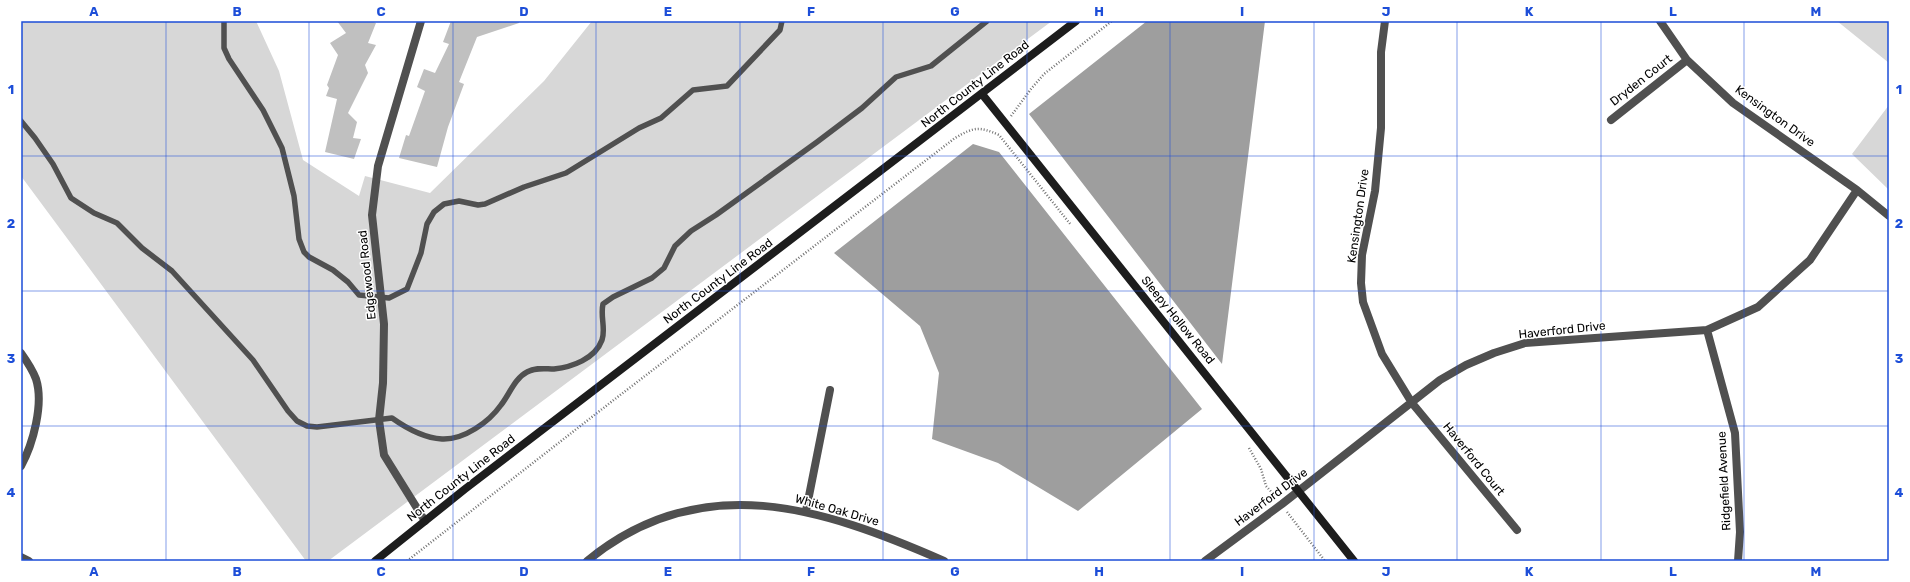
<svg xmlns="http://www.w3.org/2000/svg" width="1910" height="582" font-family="Rubik,sans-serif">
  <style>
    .green { fill: #d7d7d7 }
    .water { fill: #9e9e9e }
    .building { fill: #c0c0c0 }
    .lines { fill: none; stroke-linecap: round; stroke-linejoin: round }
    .path { stroke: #727272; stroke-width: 2.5; stroke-dasharray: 1 2; stroke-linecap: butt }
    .lane { stroke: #505050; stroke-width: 5.5 }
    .street { stroke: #505050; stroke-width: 8 }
    .secondary { stroke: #1d1d1d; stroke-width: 8 }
    .grid { fill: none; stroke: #1d4ed8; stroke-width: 1; stroke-opacity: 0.55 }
    .labels { text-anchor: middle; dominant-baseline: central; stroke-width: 3; stroke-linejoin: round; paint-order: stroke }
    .street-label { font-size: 12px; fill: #000; stroke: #fff }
    .neatline { fill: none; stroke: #1d4ed8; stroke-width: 1.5 }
    .grid-label { font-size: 13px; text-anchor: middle; font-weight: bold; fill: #1d4ed8 }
  </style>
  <rect width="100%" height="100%" fill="#fff"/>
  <path class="green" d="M21,21H256L279,71L303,160L359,196L365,176L430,193L544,81L592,21H1052L328,561H306L21,176Z
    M1837,21H1889V63Z
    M1889,105V190L1852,154Z"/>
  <path class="water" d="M1147,21H1265L1222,364L1029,114Z
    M973,144L999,152L1202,409L1078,511L998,463L932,439L939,373L920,326L834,253Z"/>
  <path class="building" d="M337,21H370L376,23L368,43L376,45L365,65L368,73L348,113L357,122L353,138L361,139L354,159L325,152L337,99L326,96L329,88L327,85L338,55L330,43L346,33Z
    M451,21H519V23L477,37L459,82L464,84L448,127L437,167L399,158L406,135L409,136L425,91L417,87L424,69L435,73L449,44L443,42Z"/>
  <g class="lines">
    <path class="path" d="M1011,116L1031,89L1044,74L1112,21
      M1249,448L1261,469L1266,486L1276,497
      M1287,512L1325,561
      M407,561L615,399L955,138C974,127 979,126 999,135L1071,225"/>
    <path class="lane" d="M224,21V48L229,59L263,110L282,148L294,196L299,239L304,252L309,257L333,270L348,282L359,295L389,298L407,289L421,253L427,224L434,212L444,204L459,201L478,205L485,204L524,187L566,173L639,128L661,118L693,90L727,86L780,30L782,21
      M21,121L35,138L53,164L71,198L94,213L117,223L142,248L172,271L253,360L288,411L297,421L307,426L317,427L392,418C406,428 425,438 442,439C464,440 489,422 501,405C509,395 515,378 527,372C536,367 545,369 554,369C572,367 595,359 602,340C606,329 600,316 603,304L613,297L652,278L664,268L675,246L691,231L716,215L817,142L862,108L896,77L931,66L987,21"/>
    <path class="street" d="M421,21L378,166L372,215L384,324L383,383L379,420L384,455L425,521
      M1385,21L1381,52V128L1375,191L1362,255L1361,283L1363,302L1382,354L1412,403L1517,530
      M1660,21L1687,60L1733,103L1857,190L1889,216
      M1611,120L1687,60
      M1707,330L1735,433L1740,532L1738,561
      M21,353C26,360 33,371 36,379C44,404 33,444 21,466
      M806,511L830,390
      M21,557L29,561
      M587,561C701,467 823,508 944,561
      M1205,561L1282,504L1440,380L1466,365L1494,353L1525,343L1707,330L1758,307L1810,260L1857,190"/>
    <path class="secondary" d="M982,94L1354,561
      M375,561L465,489L1076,21"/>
  </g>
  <path class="grid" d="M166,21V561M309,21V561M453,21V561M596,21V561M740,21V561M883,21V561M1027,21V561M1170,21V561M1314,21V561M1457,21V561M1601,21V561M1744,21V561M21,156H1889M21,291H1889M21,426H1889"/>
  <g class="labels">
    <g class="street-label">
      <text transform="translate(1641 80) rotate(-38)">Dryden Court</text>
      <text transform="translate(975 84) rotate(-38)">North County Line Road</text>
      <text transform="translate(1775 116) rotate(36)">Kensington Drive</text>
      <text transform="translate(1358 216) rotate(-82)">Kensington Drive</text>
      <text transform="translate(367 275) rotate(-96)">Edgewood Road</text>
      <text transform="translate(718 281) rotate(-37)">North County Line Road</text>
      <text transform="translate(1178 320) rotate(51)">Sleepy Hollow Road</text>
      <text transform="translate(1562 330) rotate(-6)">Haverford Drive</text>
      <text transform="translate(1474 459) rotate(51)">Haverford Court</text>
      <text transform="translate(461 478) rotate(-38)">North County Line Road</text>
      <text transform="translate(1724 481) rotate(-93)">Ridgefield Avenue</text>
      <text transform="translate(1271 497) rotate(-37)">Haverford Drive</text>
      <text transform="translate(837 510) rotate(16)">White Oak Drive</text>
    </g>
  </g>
  <rect width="1910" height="582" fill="none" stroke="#ffffff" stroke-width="44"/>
  <rect x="22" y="22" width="1866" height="538" class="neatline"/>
  <g class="grid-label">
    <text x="94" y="16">A</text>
    <text x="237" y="16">B</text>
    <text x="381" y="16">C</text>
    <text x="524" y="16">D</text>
    <text x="668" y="16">E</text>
    <text x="811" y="16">F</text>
    <text x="955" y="16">G</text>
    <text x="1099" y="16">H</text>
    <text x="1242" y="16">I</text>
    <text x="1386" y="16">J</text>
    <text x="1529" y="16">K</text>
    <text x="1673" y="16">L</text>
    <text x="1816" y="16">M</text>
    <text x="11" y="94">1</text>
    <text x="1899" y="94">1</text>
    <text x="11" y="228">2</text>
    <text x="1899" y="228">2</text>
    <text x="11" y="363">3</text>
    <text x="1899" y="363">3</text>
    <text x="11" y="497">4</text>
    <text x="1899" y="497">4</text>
    <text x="94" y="576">A</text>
    <text x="237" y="576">B</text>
    <text x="381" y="576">C</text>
    <text x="524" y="576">D</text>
    <text x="668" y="576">E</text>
    <text x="811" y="576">F</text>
    <text x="955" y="576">G</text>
    <text x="1099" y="576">H</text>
    <text x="1242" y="576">I</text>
    <text x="1386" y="576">J</text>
    <text x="1529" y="576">K</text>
    <text x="1673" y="576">L</text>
    <text x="1816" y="576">M</text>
  </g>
</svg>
